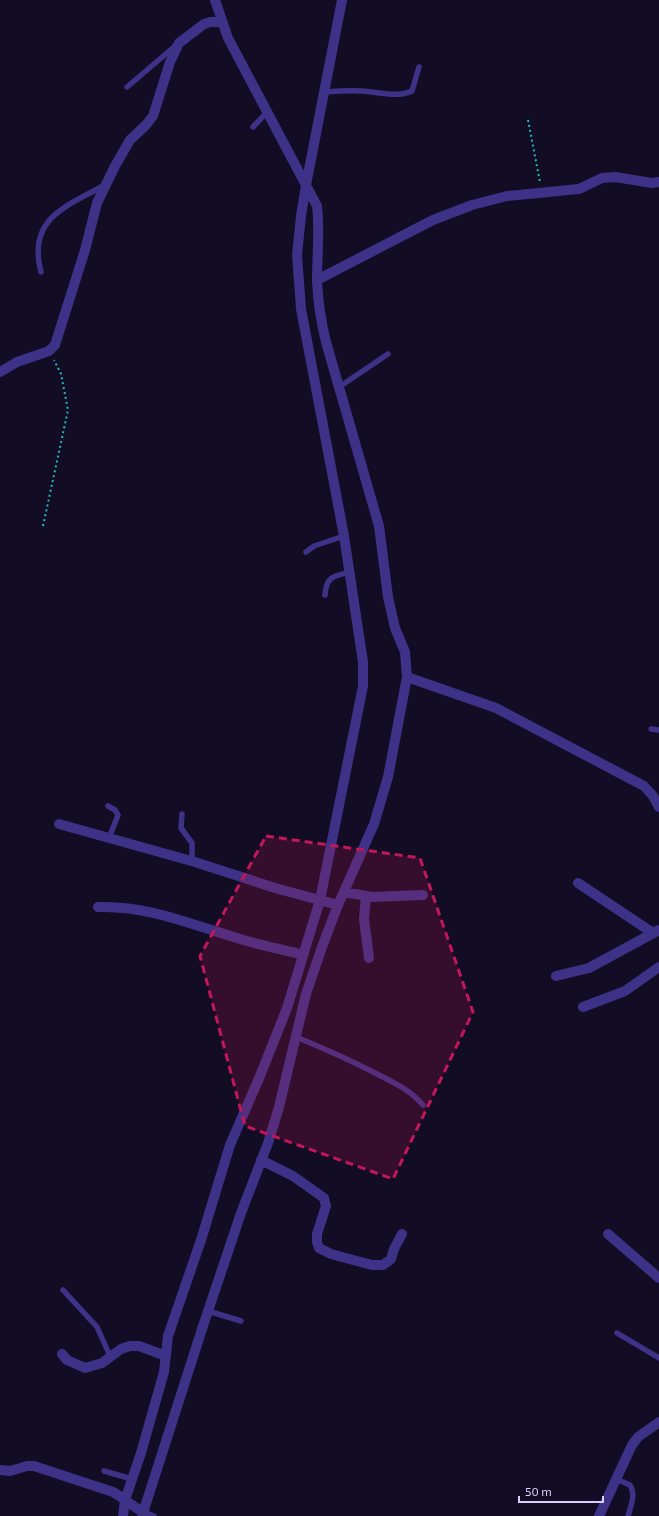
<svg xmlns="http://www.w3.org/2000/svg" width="659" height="1516" font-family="'Exo 2',sans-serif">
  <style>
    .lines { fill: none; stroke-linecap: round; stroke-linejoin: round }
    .path { stroke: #23babf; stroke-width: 2; stroke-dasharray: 2 3; stroke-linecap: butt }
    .service { stroke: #3d3287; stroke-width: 5.5 }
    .minor { stroke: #3d3287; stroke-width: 10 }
    .marked { fill: #c2185b; fill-opacity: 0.2; stroke: #c2185b; stroke-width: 3; stroke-dasharray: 8 5; stroke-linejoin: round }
  </style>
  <rect width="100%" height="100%" fill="#120c24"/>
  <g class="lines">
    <path class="path" d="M528,120L540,182
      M43,526L68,410L61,374L54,360"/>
    <path class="service" d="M127,87L174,47
      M325,92C337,91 350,90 362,91C378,92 397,98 412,91L419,67
      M253,127L267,112
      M41,272C27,219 65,207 103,186
      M339,387L388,354
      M306,552L314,546L344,536
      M325,595C326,577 333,576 350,572
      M651,729L659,730
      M108,806L115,810L118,815L109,838
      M182,814L181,828L192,843V861
      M296,1037C323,1048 350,1060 377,1074C395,1083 410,1090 423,1105
      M63,1290L97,1327L110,1356
      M208,1311L241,1321
      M617,1333L659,1358
      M104,1471L132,1479
      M616,1479L630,1485C636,1495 631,1505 628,1516
      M144,1512L154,1516"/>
    <path class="minor" d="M317,280L433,220L472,205L507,196L579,189L602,178L615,177L652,183L659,182
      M0,372L17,362L49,351L55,345L85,250L97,203L115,166L130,140L146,125L153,116L170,62L179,43L204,24L210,22H222
      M407,677L496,708L644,786L653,796L659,807
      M59,824L195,862L275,888L338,905
      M578,883L653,933
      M344,892L372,897L423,895
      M366,896L364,919L369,958
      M98,907C150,905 197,927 247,941C265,946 284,950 303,955
      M556,976L589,968L659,930
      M583,1007L625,991L659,967
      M261,1160L293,1176L324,1198L326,1206L317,1234V1242L319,1248L331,1254L372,1265H383L391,1259L394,1249L402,1234
      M608,1234L659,1278
      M62,1354L67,1360L85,1368L102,1363L121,1349L130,1346H139L166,1356
      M0,1470L10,1471L27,1466H34L113,1492C124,1498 132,1507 144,1512
      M123,1516L125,1500L141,1453L164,1372L168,1336L201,1240L230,1145L260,1076L287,1008L320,900L363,686V662L344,536L301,309L297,255L301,216L306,185L342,0
      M142,1516L202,1329L241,1213L268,1143L279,1107L306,994L322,947L338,905L374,824L388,777L407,677L405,652L395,628L388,597L379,526L326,342C321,322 318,302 317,281C317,256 320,231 317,206L228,38L215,0
      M599,1516L632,1445L638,1437L659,1422"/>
  </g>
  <path class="marked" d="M266,836L420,858L473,1012L393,1179L245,1126L200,956Z"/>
  <path d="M519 1496v6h84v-6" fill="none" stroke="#d8cfff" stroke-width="2"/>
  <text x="525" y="1496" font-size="12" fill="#d8cfff" stroke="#120c24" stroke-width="3" paint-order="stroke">50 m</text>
</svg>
